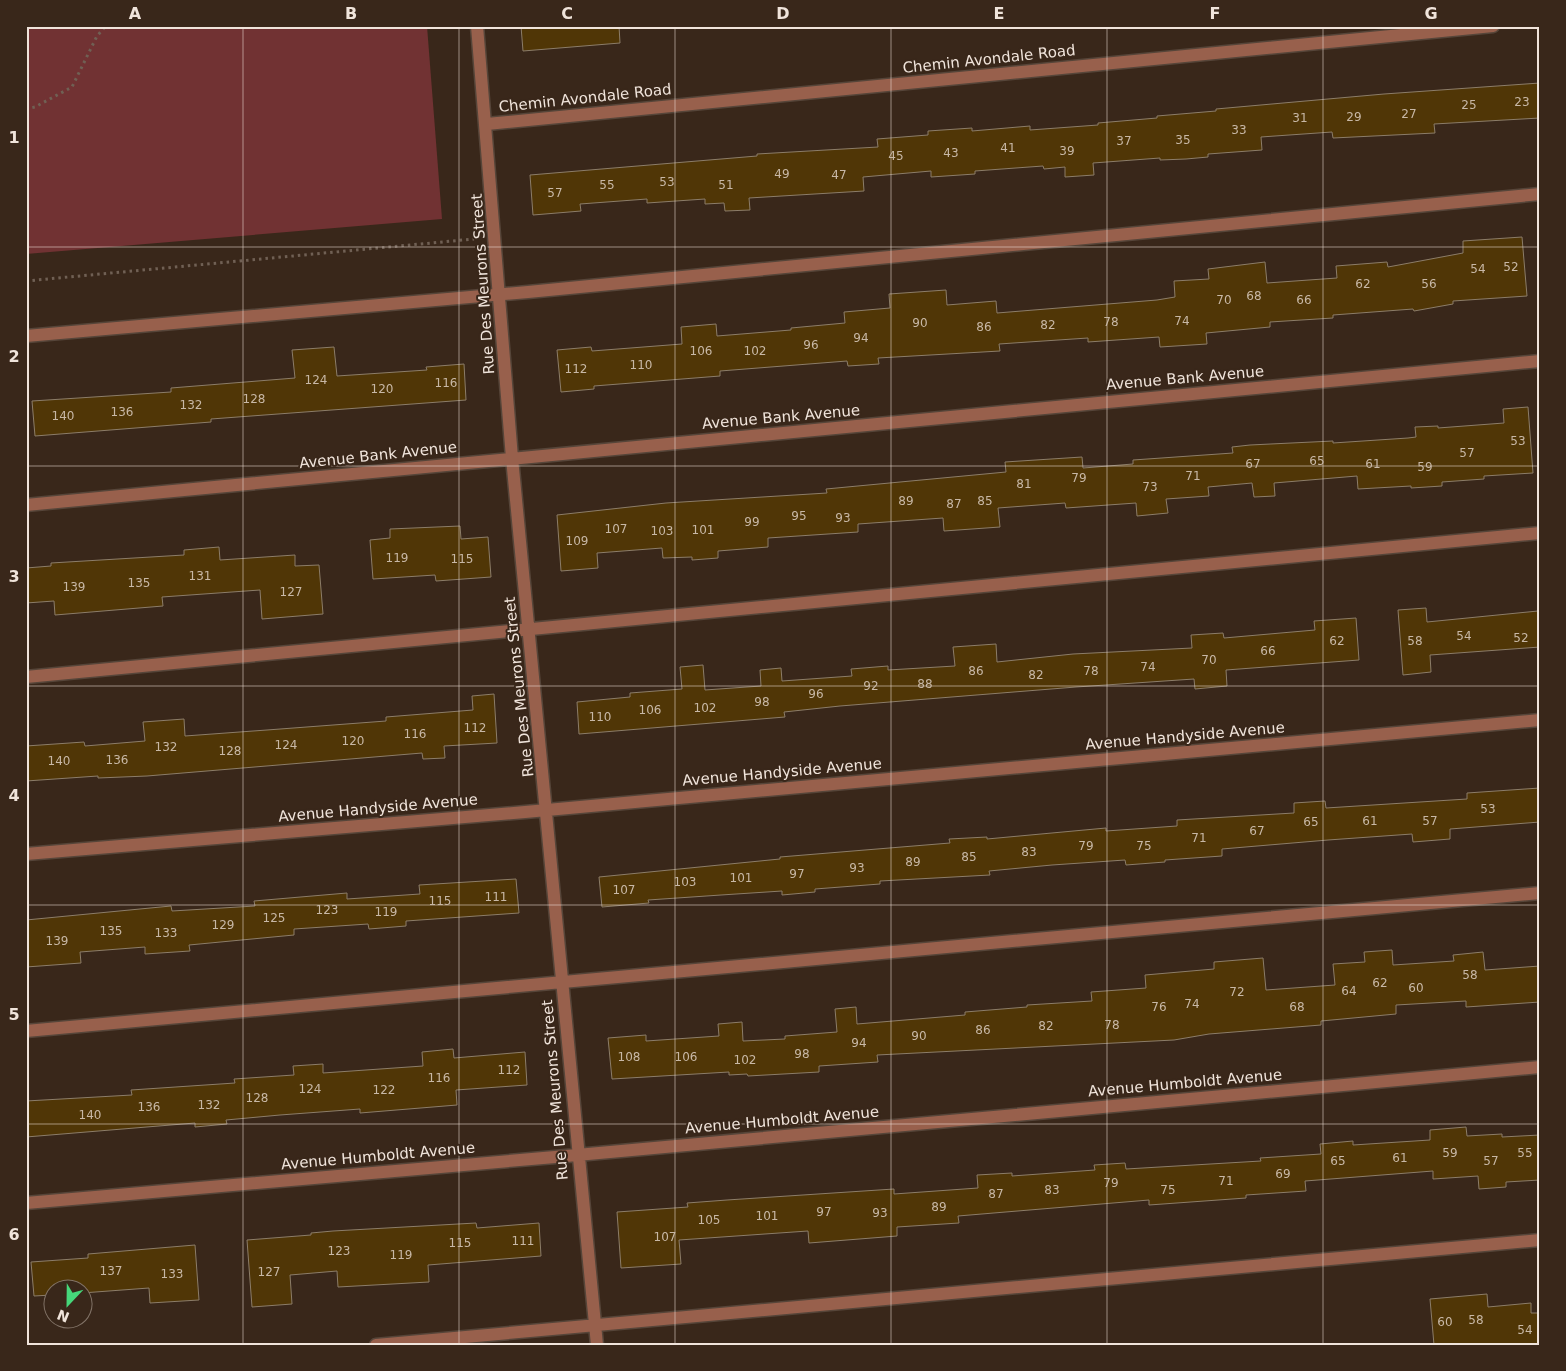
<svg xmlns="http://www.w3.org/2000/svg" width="1566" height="1371" font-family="'DejaVu Sans',sans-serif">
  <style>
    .green { fill: #713233 }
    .building { fill: #503606; stroke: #8c7d69 }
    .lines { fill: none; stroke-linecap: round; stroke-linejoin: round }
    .minor-casing { stroke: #564539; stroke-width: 15 }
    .path { stroke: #706054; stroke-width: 3; stroke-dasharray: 2.5 4; stroke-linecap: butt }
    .minor { stroke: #98604c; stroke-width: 12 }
    .grid { fill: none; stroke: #f0e4db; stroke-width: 1; stroke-opacity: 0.55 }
    .labels { text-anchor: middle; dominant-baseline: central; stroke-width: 4; stroke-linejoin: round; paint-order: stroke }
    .number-label { font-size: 12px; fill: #c8b8a6 }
    .street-label { font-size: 15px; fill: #f0e4db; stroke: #39271a }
    .neatline { fill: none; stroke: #f0e4db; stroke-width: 2 }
    .grid-label { font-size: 16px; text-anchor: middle; font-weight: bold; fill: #f0e4db }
  </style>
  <rect width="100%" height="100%" fill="#39271a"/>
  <path class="green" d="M26,26H427L442,219L26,254Z"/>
  <path class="building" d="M521,26H619L620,43L523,51Z
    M1540,83V118L1434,124L1435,133L1333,138L1332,132L1261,137L1262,150L1208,154V157L1186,159L1160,160V158L1093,163L1094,175L1065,177V167L1044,169L1043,166L975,171V174L931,177V171L863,177L864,191L749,198L750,210L725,211L724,203L705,204V199L647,203V199L580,204L581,211L533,215L530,175L757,156V154L878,147L877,139L928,135V131L972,128V131L1030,126V130L1098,125V123L1157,118V116L1216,111V109L1384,94Z
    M1522,237L1527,296L1453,301V304L1414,311L1413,309L1333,315V318L1270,322V327L1206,333L1207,344L1160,347L1159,337L1088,342V338L999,344L1000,351L878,358L879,364L848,366L847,361L720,371V376L594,386V389L561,392L557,350L591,347L592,351L682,344L681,327L716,324L717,336L791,330V328L845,323L844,312L890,308L889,294L946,290L947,305L996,301L997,313L1157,300L1175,297L1174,281L1209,279L1208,269L1265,262L1267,283L1337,278L1336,266L1387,262L1388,267L1463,253V241Z
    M334,347L337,376L427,370L426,367L464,364L466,400L211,419V422L35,436L32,401L171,392V388L295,378L292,350Z
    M1528,407L1533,473L1484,476V479L1442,482V486L1411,488V486L1358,489L1357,476L1274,483L1275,496L1254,497L1252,483L1208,487L1209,496L1166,499L1168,513L1137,516L1136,503L1066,508L1065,503L998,508L1000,527L944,531L943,518L858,524V532L768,538V547L718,551V558L692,560V557L663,558L662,548L597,553L598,568L561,571L557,515L666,503L827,493L826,489L1006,472L1005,462L1082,457L1083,468L1133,464V460L1233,453L1232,447L1250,445L1333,441V443L1408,438L1416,437L1415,427L1438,426V428L1504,423L1503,409Z
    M460,526L461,539L488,537L491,577L436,581L435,575L373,579L370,540L390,538V529Z
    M219,547L220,560L295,555V566L319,565L323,614L262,619L260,590L162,597L163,606L55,615L54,601L26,603V568L51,566V563L184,555V550Z
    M1426,608L1427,622L1538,611L1540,647L1430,655L1431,672L1403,675L1398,610Z
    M1356,618L1359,660L1226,670L1227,686L1195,689L1194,679L1076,687L840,706L784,712L785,717L579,734L577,702L630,697V693L682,689L680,667L703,665L705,690L761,686L760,670L781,668L782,681L852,676L851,669L888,666V670L955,666L953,647L996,644L997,662L1073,654L1192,648L1191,635L1223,633L1224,638L1315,630L1314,621Z
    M494,694L497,743L444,746L445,758L423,759L422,753L147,776L98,778V776L26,781V746L84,742L85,746L145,741L143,722L184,719L185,736L267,730L386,721V717L473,710L472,696Z
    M1540,788V822L1450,829V839L1413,842L1412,834L1328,840L1222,849V856L1165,860V862L1126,865L1125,860L1052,865L989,871L990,875L880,881V884L815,889V892L782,895V891L721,895L648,900L649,903L602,907L599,877L780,859V857L950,843L949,839L987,837V839L1106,828V831L1177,826V820L1294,813V803L1325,801L1326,808L1467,799V793Z
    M516,879L519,913L406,921V926L369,929L368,924L294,929V935L189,945L190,951L145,954V947L80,952L81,963L26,967V920L171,906L172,911L255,906L254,901L347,893V899L420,894L419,885Z
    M1392,950L1393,965L1454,961L1453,955L1483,952L1485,970L1540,966V1002L1466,1007V1001L1396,1005V1014L1321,1021V1025L1209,1034L1174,1040L877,1055L878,1062L819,1066V1072L748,1076L747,1074L729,1075V1072L612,1079L608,1038L646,1035V1041L719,1036L718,1024L742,1022L743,1041L785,1039V1036L837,1032L835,1009L856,1007L857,1024L965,1015V1012L1027,1007V1005L1092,1001L1091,992L1146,988L1145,975L1214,969V962L1263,958L1266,990L1335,985L1333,964L1365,962L1364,952Z
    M453,1049L454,1058L525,1052L527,1085L456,1090L457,1105L360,1113V1109L280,1115L226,1120L227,1124L195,1127V1123L26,1137V1101L132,1095L131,1090L235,1083L234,1079L294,1075L293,1066L323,1064V1073L423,1066L422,1052Z
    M1466,1127L1467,1136L1502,1134V1137L1540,1135V1180L1506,1182V1187L1479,1189L1478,1176L1433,1179V1171L1305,1181L1306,1191L1246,1195V1198L1149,1205V1200L958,1216L959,1223L897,1227V1236L809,1243L808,1231L679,1240L681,1264L621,1268L617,1212L688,1207L687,1203L727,1200L894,1189V1194L978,1188L977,1175L1012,1173V1176L1095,1170L1094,1165L1125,1163L1126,1169L1261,1161L1260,1158L1321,1154L1320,1144L1353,1141V1145L1430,1140V1130Z
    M476,1223L477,1228L539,1223L541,1256L428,1265L429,1282L338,1287L337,1271L290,1275L292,1304L252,1307L247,1240L311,1235V1233L333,1231Z
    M195,1245L199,1300L150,1303L149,1288L82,1293V1288H52V1295L34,1296L31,1262L88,1258V1254Z
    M1487,1294L1488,1307L1531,1303V1313H1540V1345H1434L1430,1299Z"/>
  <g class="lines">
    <g class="minor-casing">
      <path id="minor" d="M477,26L512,458L597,1345
        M487,124L1493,26
        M26,336L528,292L1540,194
        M26,505L1540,361
        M26,677L1540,533
        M26,854L525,812L1540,720
        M26,1031L1540,893
        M26,1203L555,1157L1540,1067
        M376,1345L1540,1240"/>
    </g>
    <path class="path" d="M26,109L35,107L72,87L97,36L106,26
      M26,281L474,239"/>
    <use href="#minor" class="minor"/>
  </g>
  <path class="grid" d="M243,26V1345M459,26V1345M675,26V1345M891,26V1345M1107,26V1345M1323,26V1345M26,247H1540M26,466H1540M26,686H1540M26,905H1540M26,1124H1540"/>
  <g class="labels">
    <g class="number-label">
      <text x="1522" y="102">23</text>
      <text x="1469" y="105">25</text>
      <text x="1409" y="114">27</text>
      <text x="1354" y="117">29</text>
      <text x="1300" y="118">31</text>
      <text x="1239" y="130">33</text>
      <text x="1183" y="140">35</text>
      <text x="1124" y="141">37</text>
      <text x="1008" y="148">41</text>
      <text x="1067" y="151">39</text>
      <text x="951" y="153">43</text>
      <text x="896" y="156">45</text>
      <text x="782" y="174">49</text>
      <text x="839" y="175">47</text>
      <text x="667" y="182">53</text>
      <text x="607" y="185">55</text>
      <text x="726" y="185">51</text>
      <text x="555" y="193">57</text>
      <text x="1511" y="267">52</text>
      <text x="1478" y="269">54</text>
      <text x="1363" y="284">62</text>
      <text x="1429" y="284">56</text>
      <text x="1254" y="296">68</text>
      <text x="1224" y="300">70</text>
      <text x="1304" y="300">66</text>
      <text x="1182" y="321">74</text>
      <text x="1111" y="322">78</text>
      <text x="920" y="323">90</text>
      <text x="1048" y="325">82</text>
      <text x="984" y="327">86</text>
      <text x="861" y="338">94</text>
      <text x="811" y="345">96</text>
      <text x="701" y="351">106</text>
      <text x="755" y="351">102</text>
      <text x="641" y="365">110</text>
      <text x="576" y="369">112</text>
      <text x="316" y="380">124</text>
      <text x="446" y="383">116</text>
      <text x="382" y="389">120</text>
      <text x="254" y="399">128</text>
      <text x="191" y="405">132</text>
      <text x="122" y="412">136</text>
      <text x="63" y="416">140</text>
      <text x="1518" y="441">53</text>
      <text x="1467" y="453">57</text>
      <text x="1317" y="461">65</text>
      <text x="1253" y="464">67</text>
      <text x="1373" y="464">61</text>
      <text x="1425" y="467">59</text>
      <text x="1193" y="476">71</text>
      <text x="1079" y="478">79</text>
      <text x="1024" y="484">81</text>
      <text x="1150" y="487">73</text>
      <text x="906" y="501">89</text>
      <text x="985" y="501">85</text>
      <text x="954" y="504">87</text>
      <text x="799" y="516">95</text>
      <text x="843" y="518">93</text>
      <text x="752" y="522">99</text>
      <text x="616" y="529">107</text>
      <text x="703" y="530">101</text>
      <text x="662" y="531">103</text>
      <text x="577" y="541">109</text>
      <text x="397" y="558">119</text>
      <text x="462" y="559">115</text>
      <text x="200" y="576">131</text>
      <text x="139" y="583">135</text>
      <text x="74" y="587">139</text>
      <text x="291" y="592">127</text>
      <text x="1464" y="636">54</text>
      <text x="1521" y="638">52</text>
      <text x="1337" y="641">62</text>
      <text x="1415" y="641">58</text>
      <text x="1268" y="651">66</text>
      <text x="1209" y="660">70</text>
      <text x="1148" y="667">74</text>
      <text x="976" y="671">86</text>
      <text x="1091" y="671">78</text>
      <text x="1036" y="675">82</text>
      <text x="925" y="684">88</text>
      <text x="871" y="686">92</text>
      <text x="816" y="694">96</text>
      <text x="762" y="702">98</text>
      <text x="705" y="708">102</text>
      <text x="650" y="710">106</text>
      <text x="600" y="717">110</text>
      <text x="475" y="728">112</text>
      <text x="415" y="734">116</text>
      <text x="353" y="741">120</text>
      <text x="286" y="745">124</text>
      <text x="166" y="747">132</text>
      <text x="230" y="751">128</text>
      <text x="117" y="760">136</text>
      <text x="59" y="761">140</text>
      <text x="1488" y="809">53</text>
      <text x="1370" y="821">61</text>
      <text x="1430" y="821">57</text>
      <text x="1311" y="822">65</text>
      <text x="1257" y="831">67</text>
      <text x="1199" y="838">71</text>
      <text x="1086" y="846">79</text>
      <text x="1144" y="846">75</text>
      <text x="1029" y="852">83</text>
      <text x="969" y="857">85</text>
      <text x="913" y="862">89</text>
      <text x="857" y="868">93</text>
      <text x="797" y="874">97</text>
      <text x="741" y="878">101</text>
      <text x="685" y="882">103</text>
      <text x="624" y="890">107</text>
      <text x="496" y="897">111</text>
      <text x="440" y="901">115</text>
      <text x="327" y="910">123</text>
      <text x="386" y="912">119</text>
      <text x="274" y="918">125</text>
      <text x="223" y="925">129</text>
      <text x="111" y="931">135</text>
      <text x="166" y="933">133</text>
      <text x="57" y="941">139</text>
      <text x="1470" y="975">58</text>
      <text x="1380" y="983">62</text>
      <text x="1416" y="988">60</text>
      <text x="1349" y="991">64</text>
      <text x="1237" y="992">72</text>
      <text x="1192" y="1004">74</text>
      <text x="1159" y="1007">76</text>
      <text x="1297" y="1007">68</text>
      <text x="1112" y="1025">78</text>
      <text x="1046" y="1026">82</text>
      <text x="983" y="1030">86</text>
      <text x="919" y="1036">90</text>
      <text x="859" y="1043">94</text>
      <text x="802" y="1054">98</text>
      <text x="629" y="1057">108</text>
      <text x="686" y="1057">106</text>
      <text x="745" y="1060">102</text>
      <text x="509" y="1070">112</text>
      <text x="439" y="1078">116</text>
      <text x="310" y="1089">124</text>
      <text x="384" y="1090">122</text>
      <text x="257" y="1098">128</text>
      <text x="209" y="1105">132</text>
      <text x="149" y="1107">136</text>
      <text x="90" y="1115">140</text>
      <text x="1450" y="1153">59</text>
      <text x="1525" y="1153">55</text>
      <text x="1400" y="1158">61</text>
      <text x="1338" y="1161">65</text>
      <text x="1491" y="1161">57</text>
      <text x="1283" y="1174">69</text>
      <text x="1226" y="1181">71</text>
      <text x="1111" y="1183">79</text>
      <text x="1052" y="1190">83</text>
      <text x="1168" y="1190">75</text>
      <text x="996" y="1194">87</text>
      <text x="939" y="1207">89</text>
      <text x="824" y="1212">97</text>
      <text x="880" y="1213">93</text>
      <text x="767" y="1216">101</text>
      <text x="709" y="1220">105</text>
      <text x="665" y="1237">107</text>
      <text x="523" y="1241">111</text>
      <text x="460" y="1243">115</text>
      <text x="339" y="1251">123</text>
      <text x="401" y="1255">119</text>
      <text x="111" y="1271">137</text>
      <text x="269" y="1272">127</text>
      <text x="172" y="1274">133</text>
      <text x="1476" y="1320">58</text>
      <text x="1445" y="1322">60</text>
      <text x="1525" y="1330">54</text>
    </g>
    <g class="street-label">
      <text transform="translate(989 59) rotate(-6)">Chemin Avondale Road</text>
      <text transform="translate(585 98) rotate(-6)">Chemin Avondale Road</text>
      <text transform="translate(483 284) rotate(-94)">Rue Des Meurons Street</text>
      <text transform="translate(1185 378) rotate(-5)">Avenue Bank Avenue</text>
      <text transform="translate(781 417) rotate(-5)">Avenue Bank Avenue</text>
      <text transform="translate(378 455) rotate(-6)">Avenue Bank Avenue</text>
      <text transform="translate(519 687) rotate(-96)">Rue Des Meurons Street</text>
      <text transform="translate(1185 736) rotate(-5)">Avenue Handyside Avenue</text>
      <text transform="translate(782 772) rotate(-5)">Avenue Handyside Avenue</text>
      <text transform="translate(378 808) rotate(-5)">Avenue Handyside Avenue</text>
      <text transform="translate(1185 1083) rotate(-5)">Avenue Humboldt Avenue</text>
      <text transform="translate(555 1090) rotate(-95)">Rue Des Meurons Street</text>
      <text transform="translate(782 1120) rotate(-5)">Avenue Humboldt Avenue</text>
      <text transform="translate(378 1156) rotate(-5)">Avenue Humboldt Avenue</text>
    </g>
  </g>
  <rect width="1566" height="1371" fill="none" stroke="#39271a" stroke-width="55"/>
  <g transform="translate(68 1304) rotate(202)"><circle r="24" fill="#39271a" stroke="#827367"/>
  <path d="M0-4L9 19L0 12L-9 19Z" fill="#46d77a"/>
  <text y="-8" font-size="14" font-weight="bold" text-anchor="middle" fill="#f0e4db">N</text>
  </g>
  <rect x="28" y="28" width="1510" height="1316" class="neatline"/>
  <g class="grid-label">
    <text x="135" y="19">A</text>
    <text x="351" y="19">B</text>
    <text x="567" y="19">C</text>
    <text x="783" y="19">D</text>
    <text x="999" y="19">E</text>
    <text x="1215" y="19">F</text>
    <text x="1431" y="19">G</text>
    <text x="14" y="143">1</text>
    <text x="14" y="362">2</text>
    <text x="14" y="582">3</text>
    <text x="14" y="801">4</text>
    <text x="14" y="1020">5</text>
    <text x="14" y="1240">6</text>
  </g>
</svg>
